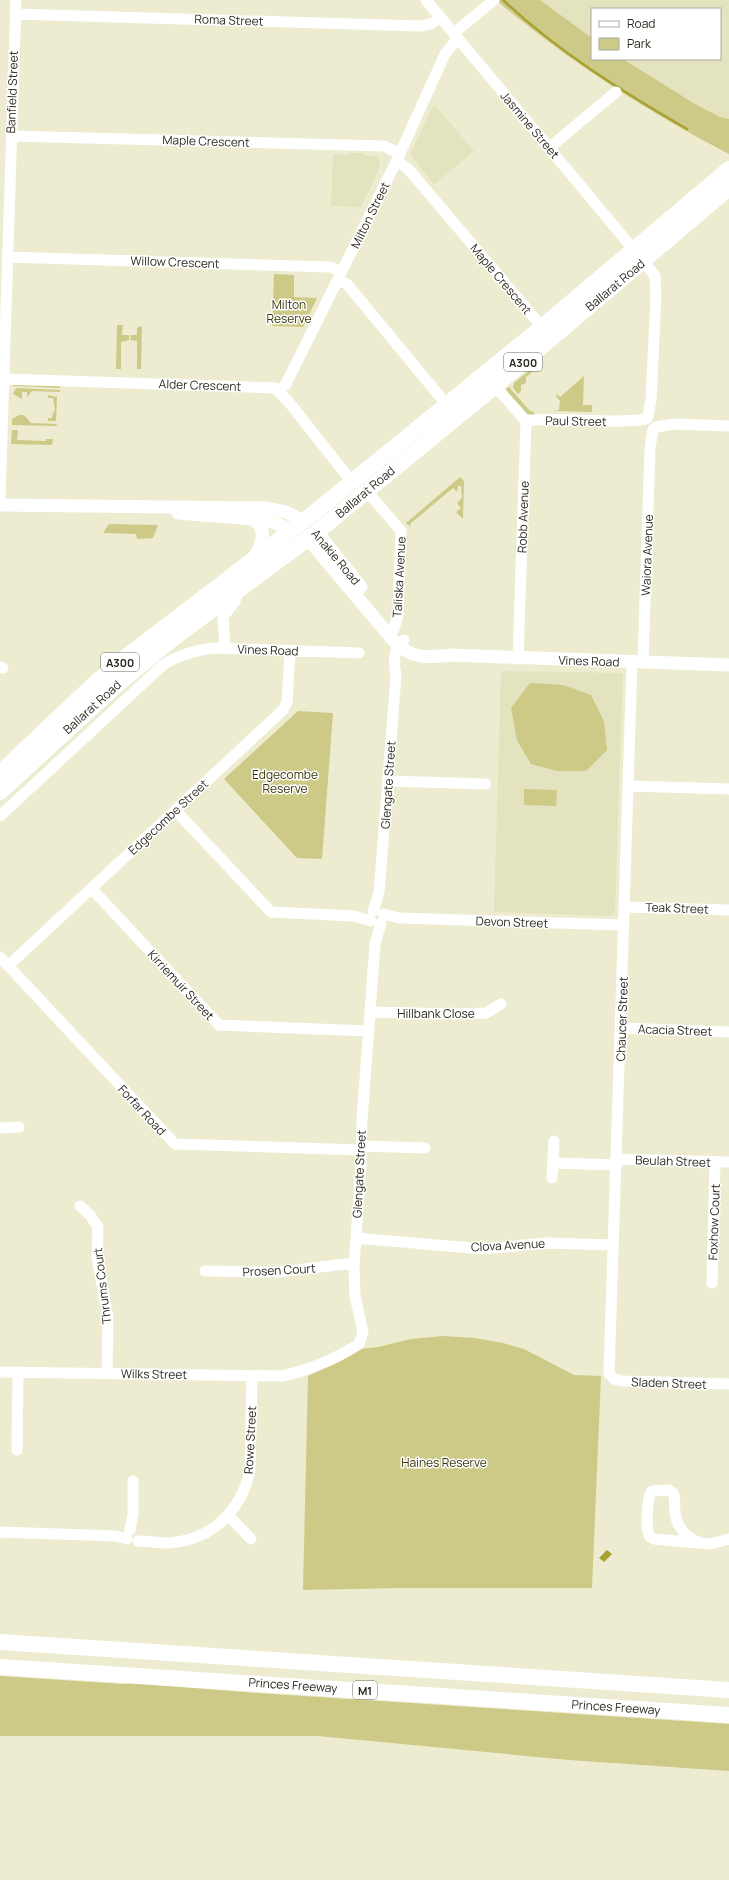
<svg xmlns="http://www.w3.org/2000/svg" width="729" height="1880" font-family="Manrope,sans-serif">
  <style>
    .built { fill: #e4e3bf }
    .green { fill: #cdc986 }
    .water { fill: #a8a132 }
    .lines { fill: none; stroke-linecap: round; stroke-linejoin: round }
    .stream { stroke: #a8a132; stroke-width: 2.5 }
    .minor { stroke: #fff; stroke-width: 11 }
    .major { stroke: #fff; stroke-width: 13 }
    .highway { stroke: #fff; stroke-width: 16 }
    .labels { text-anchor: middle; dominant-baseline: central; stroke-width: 3; stroke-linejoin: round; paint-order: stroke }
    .shield { fill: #fff; stroke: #6a6a62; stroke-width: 1 }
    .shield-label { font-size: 11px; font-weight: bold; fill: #2a2a1f }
    .street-label { font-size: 12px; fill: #2a2a1f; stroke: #fff }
    .park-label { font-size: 12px; fill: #393607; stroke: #fff }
  </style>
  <rect width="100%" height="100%" fill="#edecd0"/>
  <path class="built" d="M540,0H729V119L720,117L695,104L623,59H720V9H592V38Z
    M434,104L474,151L434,185L410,154Z
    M349,153H365V156H376L380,160L379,169L361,207L331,206L333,154L349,155Z
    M501,671L623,673L615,912L611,916L494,912Z"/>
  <path class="green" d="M496,0H540L592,38V59H623L695,104L720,117L729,119V154C646,111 567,60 496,0Z
    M274,274L294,275V297L317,298L303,327L272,326Z
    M117,325H123L122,335H129V340L121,342V369H116Z
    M140,326L142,327L141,369H137V341L130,340L131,335H137V328Z
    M530,370L532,372L526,377V383L521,385V391L518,394L513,388L514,383Z
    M584,376L583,405H592V412L554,411L559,410L560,401L556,396L557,394L560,397Z
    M13,385L60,386V388L13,386Z
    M509,387L530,411L534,412V415L527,414L508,393L506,389Z
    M16,388L60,390V392L32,391L27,397V392H22V399L13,394Z
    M48,395L57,397L56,421H48V418H52L53,413L55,410L53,398H48Z
    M19,415H24L31,423L56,424L58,426L12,425V419Z
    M12,430H18L17,440L46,441V439H53L52,445L11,444Z
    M460,477L464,481L463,519L456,512L461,508L457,503L462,498L461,486H458L457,492L453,488L410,524L411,527L406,523Z
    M109,524L158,525L153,538L137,539L136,534L103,533Z
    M530,683L563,685L591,695L604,721L607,750L586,771H557L531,764L517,740L511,708Z
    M298,711L333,713L322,859L297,858L224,779Z
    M524,789L557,790L556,806L524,805Z
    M443,1336L475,1338L503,1343L524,1349L574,1375L601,1376L592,1588H401L303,1590L308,1376L361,1349L378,1347L411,1339Z
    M0,1676L122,1684L130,1683L257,1693L729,1724V1771L569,1760L318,1736H0Z"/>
  <path class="water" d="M607,1550L612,1554L604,1562L599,1558Z"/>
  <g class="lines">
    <path class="stream" d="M503,0C557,51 623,92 687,129"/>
    <path class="minor" d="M426,0L634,250
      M15,14L420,26L431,24L440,17
      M454,33L494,0
      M11,136L384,146L400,154
      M549,148L616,92
      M397,160L410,171L542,327
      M7,257L330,267L342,272
      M643,261L655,276L656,297L651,399L648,417
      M338,280L347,284L446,404
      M5,379L275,388L288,401L352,482
      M495,386L526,421L518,659
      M279,391L286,384L397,160L445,54L458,38
      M526,421C566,416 606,425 646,419
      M656,427L674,424L729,426
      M366,490L401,531L398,615L394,629
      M0,496L16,0
      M225,648L223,617L235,601L238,592
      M632,662L609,1373L614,1379L622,1381L729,1384
      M643,662L650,448L653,429
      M0,667L3,668
      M388,781L486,784
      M629,786L729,789
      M175,810L271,912L354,916L371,921
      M0,816L163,665C176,656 199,649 215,648L359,653
      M91,888L219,1025L368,1031
      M625,907L729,910
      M373,911L379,893L396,676C394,664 392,648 404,640
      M383,914L399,918L624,925
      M0,957L175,1144L361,1150
      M8,966L283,710L287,702L290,651
      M370,1012L453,1014L486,1013L501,1004
      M621,1028L729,1032
      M0,1128L19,1127
      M361,1146L425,1148
      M617,1159L729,1162
      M553,1163L617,1165
      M552,1178L554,1141
      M80,1206L90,1215L98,1227L97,1258L108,1317L107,1374
      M356,1238L483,1249L546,1243L613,1245
      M205,1271L279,1272L354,1263
      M712,1283L715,1162
      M0,1372L282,1376C310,1370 334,1360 359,1344L363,1332L355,1296L354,1267L361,1164L362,1120L375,944L381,923
      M17,1450L18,1372
      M228,1515L251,1539
      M130,1530L133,1514V1481
      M0,1532L116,1536L127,1539
      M138,1541C148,1541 159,1543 169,1543C212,1540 241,1511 250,1470L252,1376
      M700,1543C687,1538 676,1527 675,1512C674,1505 676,1499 673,1493L668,1490L652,1491C647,1497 645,1531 650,1537L654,1539L710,1544L729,1539"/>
    <path class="major" d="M0,505L267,508L286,512L304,521
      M178,513L267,520L293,530
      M249,518C270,525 262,545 253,559
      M317,532L361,587
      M308,539L393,640C412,659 424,658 450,655L729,665"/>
    <path class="highway" d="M0,773L95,683L127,656L304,521L542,327L729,169
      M0,792L119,683L171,640L317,532L495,386L729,188
      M0,1642L729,1690
      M0,1667L729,1715"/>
  </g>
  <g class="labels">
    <g class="shield">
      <rect x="504" y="353" width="38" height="18" rx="3"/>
      <rect x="101" y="653" width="38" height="18" rx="3"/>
      <rect x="353" y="1681" width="24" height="18" rx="3"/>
    </g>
    <g class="shield-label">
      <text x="523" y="362">A300</text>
      <text x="120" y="662">A300</text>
      <text x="365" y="1690">M1</text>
    </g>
    <g class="street-label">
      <text transform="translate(229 20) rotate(2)">Roma Street</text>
      <text transform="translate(12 92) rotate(-88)">Banfield Street</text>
      <text transform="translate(530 125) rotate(50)">Jasmine Street</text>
      <text transform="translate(206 141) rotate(2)">Maple Crescent</text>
      <text transform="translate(370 215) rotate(-64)">Milton Street</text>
      <text transform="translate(175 262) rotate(2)">Willow Crescent</text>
      <text transform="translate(501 279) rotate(50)">Maple Crescent</text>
      <text transform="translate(615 285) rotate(-40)">Ballarat Road</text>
      <text transform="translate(200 385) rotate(2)">Alder Crescent</text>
      <text transform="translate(576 421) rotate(1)">Paul Street</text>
      <text transform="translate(365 492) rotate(-40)">Ballarat Road</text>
      <text transform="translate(523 517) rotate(-88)">Robb Avenue</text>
      <text transform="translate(647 555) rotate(-88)">Waiora Avenue</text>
      <text transform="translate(336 557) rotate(50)">Anakie Road</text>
      <text transform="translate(399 577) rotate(-87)">Taliska Avenue</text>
      <text transform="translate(268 650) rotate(2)">Vines Road</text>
      <text transform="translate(589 661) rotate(2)">Vines Road</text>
      <text transform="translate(92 707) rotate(-42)">Ballarat Road</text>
      <text transform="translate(388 785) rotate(-86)">Glengate Street</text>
      <text transform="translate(168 817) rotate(-43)">Edgecombe Street</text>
      <text transform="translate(677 908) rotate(2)">Teak Street</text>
      <text transform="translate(512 922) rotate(2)">Devon Street</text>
      <text transform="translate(181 985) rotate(47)">Kirriemuir Street</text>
      <text x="436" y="1013">Hillbank Close</text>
      <text transform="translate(622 1019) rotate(-88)">Chaucer Street</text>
      <text transform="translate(675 1030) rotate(2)">Acacia Street</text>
      <text transform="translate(142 1110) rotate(47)">Forfar Road</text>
      <text transform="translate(673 1161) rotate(2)">Beulah Street</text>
      <text transform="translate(359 1174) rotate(-87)">Glengate Street</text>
      <text transform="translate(714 1222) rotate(-88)">Foxhow Court</text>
      <text transform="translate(508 1245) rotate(-3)">Clova Avenue</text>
      <text transform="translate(279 1270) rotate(-3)">Prosen Court</text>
      <text transform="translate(102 1286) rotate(-97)">Thrums Court</text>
      <text transform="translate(154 1374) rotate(1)">Wilks Street</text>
      <text transform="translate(669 1383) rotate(2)">Sladen Street</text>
      <text transform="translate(250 1440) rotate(-87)">Rowe Street</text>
      <text transform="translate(293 1685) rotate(4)">Princes Freeway</text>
      <text transform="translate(616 1707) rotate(4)">Princes Freeway</text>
    </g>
    <g class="park-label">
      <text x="289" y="304">Milton<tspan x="289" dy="14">Reserve</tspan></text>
      <text x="285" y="774">Edgecombe<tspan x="285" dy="14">Reserve</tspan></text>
      <text x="444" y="1462">Haines Reserve</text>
    </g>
  </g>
  <rect x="591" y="8" width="130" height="52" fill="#ffffff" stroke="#aaaaa5"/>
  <rect x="599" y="21" width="20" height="6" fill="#ffffff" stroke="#aaaaa5"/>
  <text x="627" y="28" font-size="12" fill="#2a2a1f">Road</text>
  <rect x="599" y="38" width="20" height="12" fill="#cdc986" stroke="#aaaaa5"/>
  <text x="627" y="48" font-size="12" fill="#2a2a1f">Park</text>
</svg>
